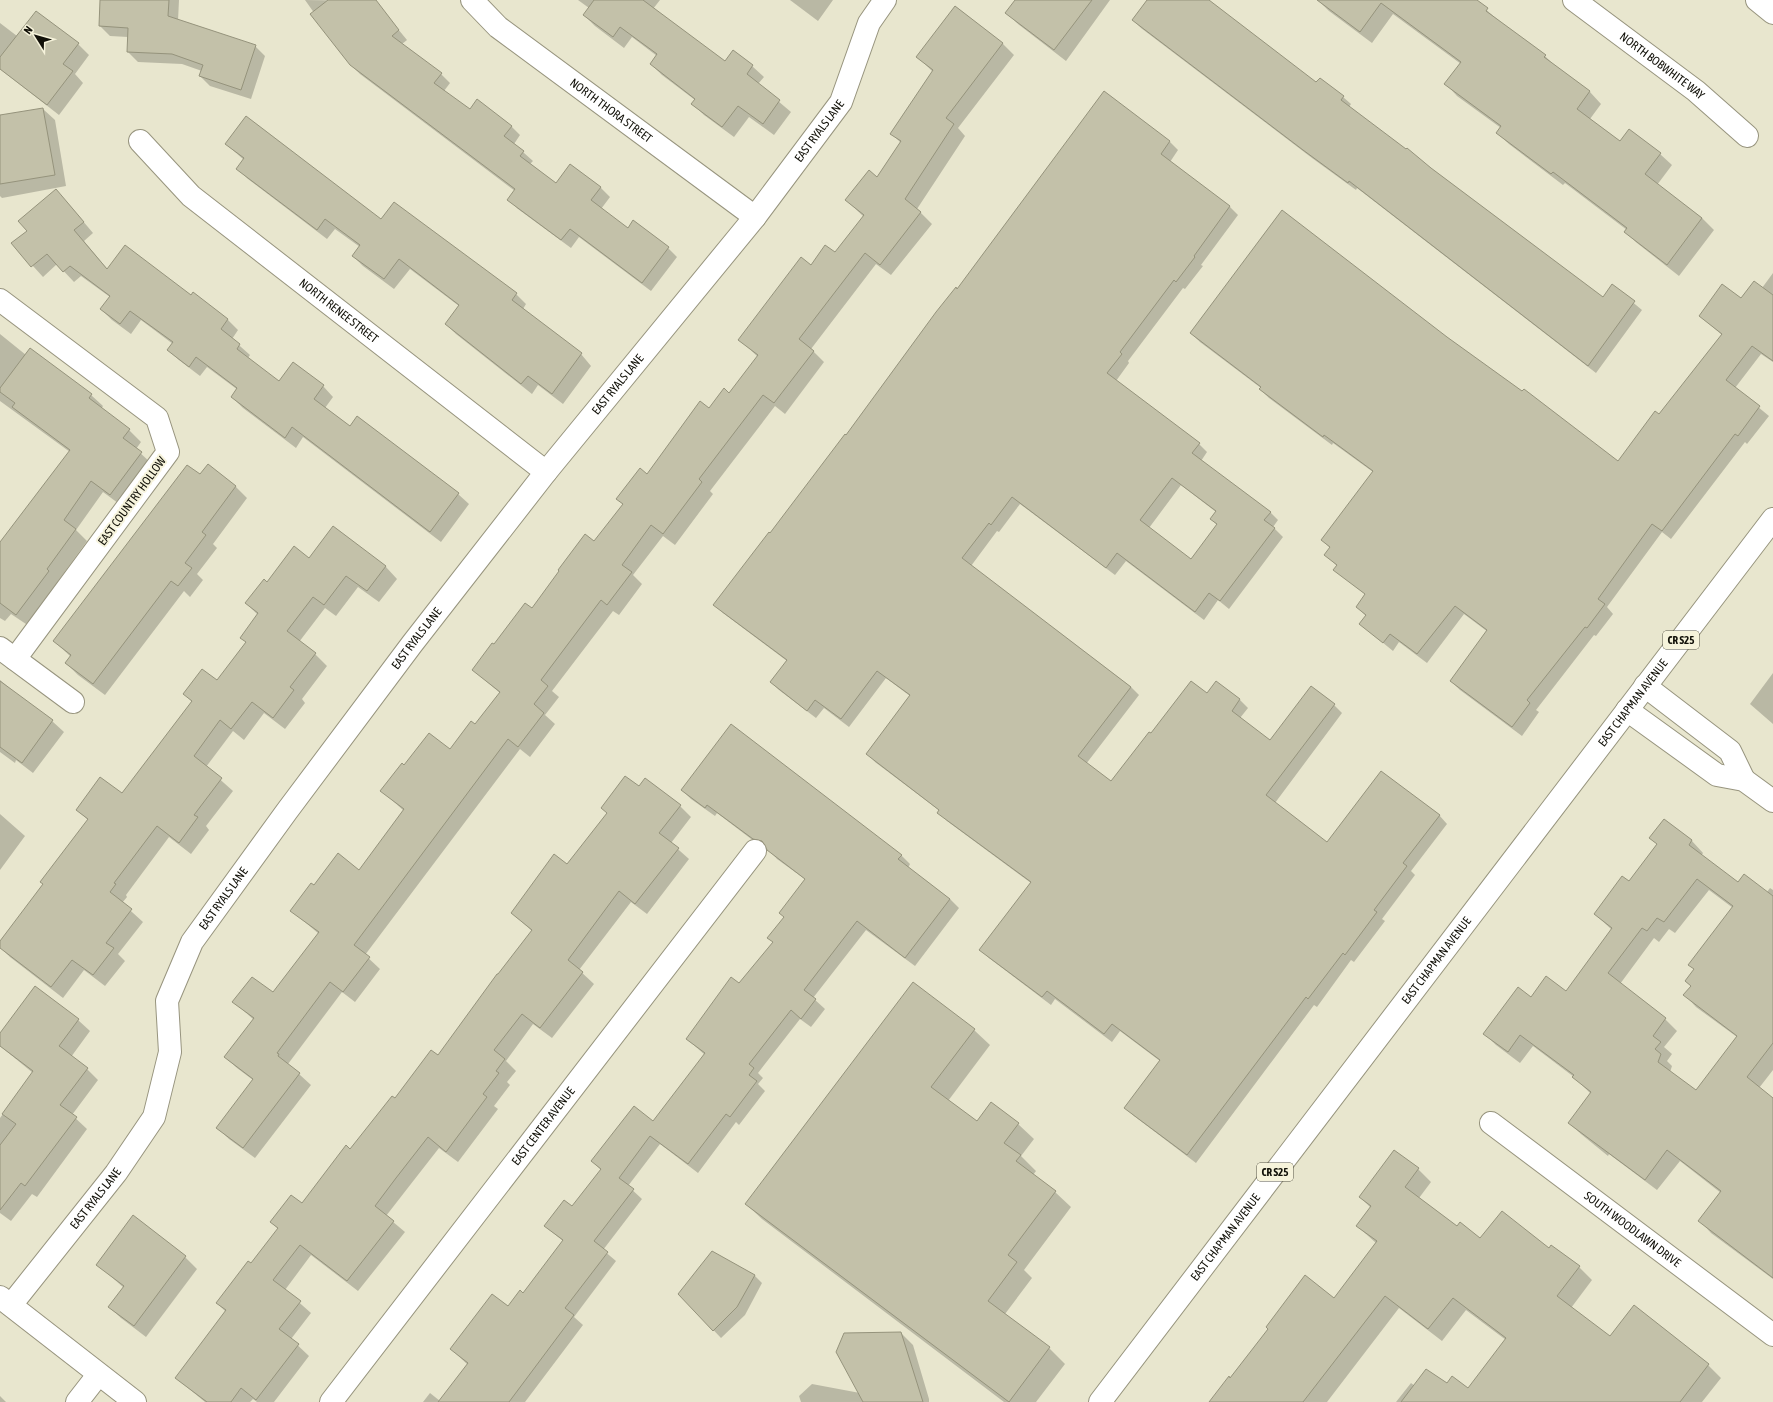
<svg xmlns="http://www.w3.org/2000/svg" width="1773" height="1402" font-family="'Asap Condensed',sans-serif">
  <style>
    .shadow { fill: #0003; fill-rule: evenodd }
    .building { fill: #c3c1a9; stroke: #95937c; fill-rule: evenodd }
    .lines { fill: none; stroke-linecap: round; stroke-linejoin: round }
    .minor-casing { stroke: #97947e; stroke-width: 24 }
    .major-casing { stroke: #97947e; stroke-width: 24 }
    .minor { stroke: #fff; stroke-width: 22 }
    .major { stroke: #fff; stroke-width: 22 }
    .labels { text-anchor: middle; dominant-baseline: central; stroke-width: 4; stroke-linejoin: round; paint-order: stroke }
    .shield { fill: #f6f3db; stroke: #565447; stroke-width: 1 }
    .shield-label { font-size: 11px; font-weight: bold; fill: #111008 }
    .street-label { font-size: 12px; fill: #111008; stroke: #f6f3db }
  </style>
  <rect width="100%" height="100%" fill="#e8e6ce"/>
  <path class="shadow" d="M101,0H179L178,21L255,46L265,56L251,99L210,86L200,76L202,71L182,64L138,62L128,52V37L110,36L100,26Z
    M305,0L375,1L407,40L402,44L441,74L450,83L444,91L470,111L511,126L520,135L514,144L533,161L530,164L556,184L570,165L601,188L610,197L601,209L628,229L668,248L677,257L651,291L579,237L571,248L518,209L509,200L515,191L360,74L351,65Z
    M578,0H660L653,9L725,63L752,66L764,77L758,84L791,112L774,135L749,117L734,137L704,115L693,104L695,100L662,75L651,64L657,56L632,37L624,48L595,26L584,15L589,8Z
    M790,0H833L818,21Z
    M1016,0H1110L1066,61L1018,24L1007,13Z
    M1148,0H1206L1317,84L1343,97L1351,104L1349,107L1603,298L1612,285L1642,310L1596,373L1357,188L1356,190L1312,158L1141,28L1133,20Z
    M1318,0H1475L1499,21L1545,56L1555,66L1590,92L1601,104L1590,119L1620,142L1660,154L1672,165L1657,185L1702,218L1714,230L1679,276L1637,243L1625,232L1627,230L1565,183L1563,185L1509,144L1497,133L1501,128L1457,96L1446,84L1461,64L1393,14L1372,43L1329,11Z
    M956,7L1003,44L1014,55L958,128L965,136L917,209L932,224L891,275L876,264L811,349L824,362L785,414L775,406L710,491L713,494L675,545L663,536L633,575L642,584L619,615L613,611L552,691L559,697L545,715L555,724L530,757L520,749L365,955L380,969L355,1002L342,992L288,1064L311,1085L255,1158L229,1139L218,1128L253,1080L237,1068L225,1057L254,1020L234,1002L273,994L319,934L292,911L314,886L360,871L404,811L382,791L405,767L450,750L475,726L500,693L473,670L494,646L532,610L595,543L623,505L618,499L647,475L709,409L730,394L758,357L740,340L811,266L835,254L864,217L846,200L877,178L901,143L892,134L933,72L918,57Z
    M0,23L17,36L78,44L89,55L75,74L83,83L59,115L0,69Z
    M1104,93L1170,142L1178,150L1170,162L1230,207L1238,215L1201,265L1203,266L1185,289L1183,288L1128,361L1129,363L1116,381L1199,444L1207,452L1201,461L1270,512L1278,520L1273,527L1283,537L1229,609L1218,600L1204,620L1126,561L1115,575L1020,504L999,532L997,531L971,566L1131,687L1139,695L1086,764L1111,783L1151,735L1207,695L1216,683L1240,700L1248,708L1240,718L1270,741L1334,705L1342,713L1275,803L1327,843L1439,815L1447,824L1411,871L1415,875L1382,919L1385,921L1354,962L1351,960L1317,1007L1314,1005L1196,1163L1134,1116L1126,1108L1160,1061L1120,1031L1112,1042L1055,999L1051,1005L989,958L981,950L1031,883L947,821L939,812L940,811L875,762L867,753L910,696L886,678L849,727L824,708L816,718L779,690L771,682L787,661L723,613L715,605L771,534L958,290ZM1181,485L1216,512L1211,519L1217,525L1191,560L1149,528Z
    M43,109L55,120L66,186L2,198L0,196V116Z
    M226,144L382,220L516,294L526,304L523,309L581,354L591,366L563,404L538,385L532,394L456,334L446,324L459,306L410,269L394,289L363,266L353,256L360,247L335,229L327,239L248,179L237,168L244,160Z
    M66,201L93,233L84,241L108,270L191,296L193,294L228,320L238,330L232,339L250,355L248,358L279,382L323,386L333,397L325,408L350,428L358,417L458,494L469,504L441,542L303,437L296,448L243,408L232,397L238,390L207,367L200,376L179,360L168,350L173,344L141,320L131,334L112,320L101,309L110,297L81,276L74,282L57,264L43,277L13,244Z
    M1773,273V362L1761,354L1735,388L1769,416L1747,444L1745,442L1671,539L1662,532L1607,607L1613,614L1596,636L1594,635L1536,710L1539,712L1522,736L1460,690L1451,681L1488,632L1464,614L1427,663L1399,642L1393,651L1360,624L1366,616L1357,607L1366,595L1334,569L1337,566L1326,555L1330,548L1322,540L1373,472L1333,443L1332,445L1269,398L1260,389L1261,388L1200,342L1191,333L1447,338L1619,462L1659,415L1722,335L1700,316L1741,300L1762,288Z
    M0,334L26,355L91,395L103,406L101,409L129,430L141,442L136,449L153,465L122,506L103,492L76,530L87,541L58,581L60,583L29,626L11,614L5,621L0,618V544L70,452L0,401Z
    M208,466L236,487L247,498L213,544L217,548L197,574L203,580L190,597L184,591L105,695L78,675L66,663L71,657L54,641Z
    M333,528L386,567L397,579L379,602L358,587L336,616L325,608L299,642L315,654L327,666L302,699L305,703L285,729L264,713L244,740L233,731L206,767L233,791L206,826L209,830L191,854L169,837L126,895L127,897L122,903L143,922L118,954L125,961L105,986L84,970L63,998L10,957L0,947V943L44,885L88,820L77,810L122,794L192,702L185,694L217,682L246,642L241,637L258,615L246,603L268,583L309,559Z
    M1773,673V724L1750,704Z
    M0,680L23,700L52,721L64,732L33,773L16,760L15,763L0,752Z
    M639,788L680,806L691,817L671,843L689,859L647,914L631,902L579,970L594,984L552,1038L533,1024L506,1061L516,1071L507,1082L510,1085L494,1106L498,1109L458,1162L439,1148L407,1189L386,1216L405,1232L358,1291L311,1255L285,1290L311,1313L291,1339L309,1356L274,1402H257L253,1399L250,1402H205L176,1378L226,1312L217,1303L251,1264L278,1229L271,1222L302,1204L395,1100L439,1057L532,931L512,913L568,865Z
    M682,790L901,855L910,864L908,868L950,899L959,908L915,966L866,930L813,998L825,1009L811,1027L800,1019L758,1073L763,1078L758,1084L765,1091L739,1125L736,1122L698,1173L660,1144L628,1186L642,1199L603,1250L616,1261L574,1317L583,1325L525,1402H423L430,1393L440,1401L468,1365L451,1349L508,1308L523,1294L563,1241L545,1226L572,1208L601,1170L592,1161L654,1123L705,1055L687,1039L740,985L774,943L769,938L785,917L806,880L777,859L768,849L763,848L717,813L715,816L691,799Z
    M0,814L25,836L0,870Z
    M1664,820L1692,841L1703,853L1701,856L1738,884L1767,892L1770,888L1773,890V1070L1759,1088L1773,1099V1279L1711,1233L1700,1221L1721,1193L1680,1161L1657,1190L1609,1154L1608,1156L1581,1134L1569,1123L1591,1094L1574,1077L1533,1046L1520,1063L1496,1045L1485,1034L1531,999L1567,992L1612,930L1595,914L1629,882L1657,844L1650,838ZM1709,890L1733,908L1690,965L1695,970L1686,981L1691,986L1685,995L1696,1007L1737,1037L1696,1092L1670,1072L1672,1066L1667,1061L1672,1054L1664,1047L1677,1031L1665,1019L1620,984L1654,938L1659,942L1669,929L1675,933Z
    M35,988L78,1020L90,1031L71,1057L87,1069L98,1080L72,1115L87,1129L37,1197L32,1194L11,1221L0,1213V1118L33,1073L0,1046V1034Z
    M974,1030L990,1045L948,1101L977,1123L992,1104L1018,1124L1034,1139L1021,1156L1036,1171L1033,1175L1055,1192L1071,1207L1024,1270L1032,1278L1005,1314L1049,1348L1065,1364L1036,1402H1004L762,1219L746,1204Z
    M1394,1151L1418,1169L1431,1182L1419,1198L1457,1227L1481,1240L1549,1249L1579,1267L1592,1280L1571,1308L1611,1338L1708,1365L1721,1378L1702,1402H1396L1411,1383L1415,1386L1447,1385L1469,1389L1506,1340L1466,1310L1442,1341L1399,1308L1327,1402H1211L1269,1329L1334,1299L1376,1243L1357,1226L1371,1208L1360,1197Z
    M133,1216L185,1257L197,1269L146,1337L121,1318L109,1307L124,1288L97,1264Z
    M712,1252L755,1276L762,1283L745,1315L721,1338L679,1294Z
    M901,1333L913,1345L929,1399V1402H801L799,1396L812,1384L860,1393Z
    M0,1396L6,1402H0Z"/>
  <path class="building" d="M100,0H169L168,16L256,45L241,90L199,76L203,65L172,54L127,52L128,28L99,26Z
    M328,0H376L399,30L392,36L442,73L434,83L470,109L477,99L512,126L504,136L524,151L520,156L556,183L570,164L601,187L591,200L628,228L633,220L669,247L642,283L570,229L561,240L507,200L515,189L350,65L310,14Z
    M594,0H643L725,61L733,50L753,65L747,74L780,100L763,124L738,106L722,127L691,104L695,99L650,64L657,54L620,27L613,37L583,15Z
    M1015,0H1092L1054,50L1005,13Z
    M1147,0H1209L1316,82L1320,78L1344,96L1341,100L1406,149L1407,148L1431,168L1603,297L1612,284L1635,301L1588,366L1349,181L1348,183L1303,150L1132,20Z
    M1317,0H1477L1488,8L1486,11L1546,55L1544,57L1590,91L1577,109L1620,141L1629,129L1661,153L1645,174L1702,218L1667,265L1624,232L1627,228L1553,172L1551,174L1496,133L1501,126L1444,84L1461,62L1381,3L1360,32Z
    M955,6L1003,43L946,118L954,124L905,199L921,212L880,265L865,253L799,339L814,351L774,403L763,395L699,479L702,482L663,534L651,525L622,565L632,572L607,605L601,600L541,680L548,686L534,704L544,713L518,747L508,739L354,945L370,957L343,992L330,982L277,1053L279,1054L278,1056L300,1073L243,1148L216,1128L253,1079L224,1057L254,1018L232,1002L252,977L273,992L319,932L290,911L311,883L314,885L338,853L359,870L404,809L380,791L402,763L404,765L429,733L450,749L471,721L475,724L500,692L472,670L492,643L494,644L525,603L532,608L559,571L558,570L585,534L594,541L623,504L616,499L640,468L647,474L700,401L709,408L724,388L729,393L758,355L738,340L801,257L811,265L825,245L835,252L864,215L845,200L869,170L877,177L901,141L890,134L933,70L916,57Z
    M36,11L79,43L63,64L73,71L47,105L0,69V57Z
    M1104,91L1170,141L1161,154L1230,206L1194,256L1195,257L1176,282L1174,280L1120,352L1122,354L1107,373L1200,443L1192,453L1271,512L1264,520L1275,528L1220,601L1209,593L1195,612L1117,553L1106,568L1012,497L991,525L989,523L962,558L1131,687L1078,756L1111,781L1149,732L1151,733L1191,681L1207,693L1216,681L1240,699L1232,711L1270,740L1311,686L1335,704L1266,795L1327,842L1381,771L1440,815L1403,863L1407,866L1374,910L1377,912L1345,955L1343,953L1308,999L1306,997L1187,1155L1124,1108L1160,1060L1112,1024L1104,1034L1047,991L1042,997L979,950L1031,882L937,813L939,810L866,754L910,695L877,671L841,719L815,700L807,711L770,682L787,660L713,605L769,532L770,533L845,434L846,435L936,312L956,287L957,289ZM1172,478L1216,511L1210,519L1217,524L1191,559L1140,520Z
    M43,108L55,175L0,184V115Z
    M246,116L381,219L394,202L517,293L512,300L582,353L552,394L528,376L521,384L445,324L459,305L399,259L384,279L352,256L360,245L325,219L317,230L236,169L244,158L225,144Z
    M56,189L84,222L74,230L107,269L125,245L191,295L193,292L228,319L221,329L240,344L237,349L279,381L293,362L324,385L314,399L350,426L357,416L459,493L430,532L292,427L285,438L231,397L237,388L196,357L189,367L167,350L173,342L130,311L120,324L100,309L110,296L70,266L63,272L47,254L31,267L11,243L27,231L18,221Z
    M1282,210L1447,337L1522,391L1524,389L1618,461L1655,411L1659,414L1722,334L1699,316L1722,284L1741,298L1754,281L1773,295V361L1752,346L1726,380L1760,406L1738,436L1735,434L1662,531L1652,524L1598,599L1605,604L1587,628L1585,627L1527,700L1530,703L1512,727L1450,681L1487,630L1455,606L1417,654L1390,634L1383,643L1359,624L1366,615L1356,607L1365,594L1333,570L1337,565L1324,555L1330,547L1321,540L1373,471L1324,435L1323,437L1259,389L1261,387L1190,333Z
    M30,348L92,394L89,398L130,429L123,438L142,452L110,495L91,481L64,520L76,529L47,569L49,571L16,615L0,603V542L70,450L12,407L15,403L0,392V388Z
    M208,464L236,486L202,532L206,535L185,563L192,568L178,586L171,581L93,684L65,663L71,655L53,641L187,465L200,474Z
    M333,526L386,566L367,591L346,576L324,605L313,597L287,631L316,653L290,687L294,690L273,718L252,702L231,729L220,720L194,756L222,778L194,815L198,817L179,843L157,826L114,883L116,884L110,892L132,909L106,943L114,948L93,975L72,960L51,987L0,948V941L43,884L40,882L88,819L76,810L100,777L122,793L192,701L183,694L202,669L217,680L246,642L240,638L258,613L245,603L264,579L267,582L294,546L309,558Z
    M0,681L53,720L22,763L0,747Z
    M731,724L902,855L898,859L950,899L905,958L857,921L804,990L816,999L801,1019L791,1010L749,1064L754,1068L749,1075L757,1081L730,1117L726,1114L688,1164L650,1136L619,1178L634,1189L594,1241L608,1252L565,1308L574,1315L509,1402H438L468,1363L450,1349L492,1294L508,1306L520,1290L523,1293L563,1240L544,1226L564,1200L572,1206L601,1169L591,1161L634,1106L653,1121L705,1053L686,1039L731,977L739,983L773,942L767,938L784,917L779,913L805,879L767,850L762,841L753,839L707,805L705,808L681,790Z
    M625,776L639,786L645,778L681,805L659,833L679,848L635,904L619,891L568,960L583,972L540,1028L522,1014L494,1050L505,1059L496,1071L499,1073L483,1094L487,1097L446,1152L428,1137L396,1178L375,1206L394,1221L347,1281L300,1245L273,1280L301,1301L279,1329L299,1344L256,1400L241,1388L231,1402H207L175,1378L226,1310L216,1303L248,1261L251,1263L278,1228L270,1222L291,1195L302,1203L346,1145L350,1149L392,1096L395,1098L431,1050L438,1055L497,974H498L532,930L511,913L554,854L567,864L607,813L601,808Z
    M1664,819L1692,840L1689,845L1738,882L1744,874L1773,896V1043L1747,1077L1773,1098V1278L1698,1221L1721,1191L1667,1150L1645,1180L1568,1123L1591,1092L1572,1077L1574,1075L1520,1035L1508,1052L1483,1034L1518,987L1531,997L1546,976L1566,991L1612,928L1594,914L1622,876L1629,881L1657,844L1649,838ZM1697,879L1733,906L1688,965L1694,969L1685,981L1691,986L1683,995L1737,1036L1696,1090L1658,1062L1661,1054L1655,1049L1661,1042L1653,1036L1666,1018L1608,973L1642,928L1647,931L1657,918L1664,922Z
    M913,982L975,1029L931,1087L977,1121L991,1102L1019,1123L1004,1143L1021,1155L1016,1161L1056,1191L1008,1255L1017,1262L988,1301L1050,1347L1009,1402L745,1204Z
    M35,986L79,1019L59,1046L88,1068L60,1105L77,1117L25,1186L21,1183L0,1210V1145L16,1124L2,1114L33,1071L0,1046V1033Z
    M1394,1150L1419,1168L1405,1187L1457,1226L1460,1222L1480,1238L1502,1211L1549,1248L1551,1245L1580,1266L1557,1296L1610,1336L1634,1305L1709,1364L1680,1402H1401L1426,1369L1447,1383L1452,1376L1468,1388L1506,1338L1453,1298L1428,1329L1385,1296L1303,1402H1209L1229,1376L1230,1378L1268,1329L1266,1327L1305,1275L1334,1298L1377,1241L1356,1226L1371,1206L1359,1197Z
    M133,1215L186,1256L134,1326L108,1307L124,1286L96,1265Z
    M712,1251L755,1275L737,1307L713,1331L678,1294Z
    M901,1332L923,1402H863L836,1352L844,1333Z"/>
  <g class="lines">
    <g class="minor-casing">
      <g id="minor">
        <path id="s1" d="M472,0L498,27L755,217"/>
        <path id="s2" d="M1574,0L1696,91L1747,136"/>
        <path id="s3" d="M140,141L191,196L546,472"/>
        <path d="M0,300L157,418L168,452L15,659"/>
        <path d="M0,648L73,702"/>
        <path d="M1645,686L1730,751L1744,780"/>
        <path d="M1627,710L1717,775L1744,780L1773,801"/>
        <path id="s4" d="M1491,1123L1773,1335"/>
        <path d="M0,1297L135,1402"/>
        <path id="s5" d="M11,1305L116,1173L154,1117L170,1052L167,1001L192,942L287,811L412,644L546,472L755,217L841,102L869,23L885,0"/>
        <path d="M77,1402L98,1375"/>
        <path id="s6" d="M331,1402L755,851"/>
      </g>
    </g>
    <g class="major-casing">
      <g id="major">
        <path d="M1757,0L1773,13"/>
        <path id="s7" d="M1100,1402L1773,519"/>
      </g>
    </g>
    <use href="#minor" class="minor"/>
    <use href="#major" class="major"/>
  </g>
  <g class="labels">
    <g class="shield">
      <rect x="1663" y="631" width="36" height="18" rx="3"/>
      <rect x="1257" y="1163" width="36" height="18" rx="3"/>
    </g>
    <g class="shield-label">
      <text x="1681" y="640">CR S25</text>
      <text x="1275" y="1172">CR S25</text>
    </g>
    <g class="street-label">
      <text stroke="none"><textPath href="#s2" startOffset="110">NORTH BOBWHITE WAY</textPath></text>
      <text stroke="none"><textPath href="#s1" startOffset="178">NORTH THORA STREET</textPath></text>
      <text stroke="none"><textPath href="#s5" startOffset="1444">EAST RYALS LANE</textPath></text>
      <text stroke="none"><textPath href="#s3" startOffset="262">NORTH RENEE STREET</textPath></text>
      <text stroke="none"><textPath href="#s5" startOffset="1120">EAST RYALS LANE</textPath></text>
      <text transform="translate(132 501) rotate(-54)">EAST COUNTRY HOLLOW</text>
      <text stroke="none"><textPath href="#s5" startOffset="796">EAST RYALS LANE</textPath></text>
      <text stroke="none"><textPath href="#s7" startOffset="879">EAST CHAPMAN AVENUE</textPath></text>
      <text stroke="none"><textPath href="#s5" startOffset="472">EAST RYALS LANE</textPath></text>
      <text stroke="none"><textPath href="#s7" startOffset="555">EAST CHAPMAN AVENUE</textPath></text>
      <text stroke="none"><textPath href="#s6" startOffset="348">EAST CENTER AVENUE</textPath></text>
      <text stroke="none"><textPath href="#s5" startOffset="136">EAST RYALS LANE</textPath></text>
      <text stroke="none"><textPath href="#s4" startOffset="177">SOUTH WOODLAWN DRIVE</textPath></text>
      <text stroke="none"><textPath href="#s7" startOffset="207">EAST CHAPMAN AVENUE</textPath></text>
    </g>
  </g>
  <g transform="translate(36 36) rotate(307)" stroke="#f6f3db" stroke-width="3" paint-order="stroke">
  <path d="M0-3L7 15L0 10L-7 15Z" fill="#111008"/>
  <text y="-6" font-size="11" font-weight="bold" text-anchor="middle" fill="#111008">N</text>
  </g>
</svg>
